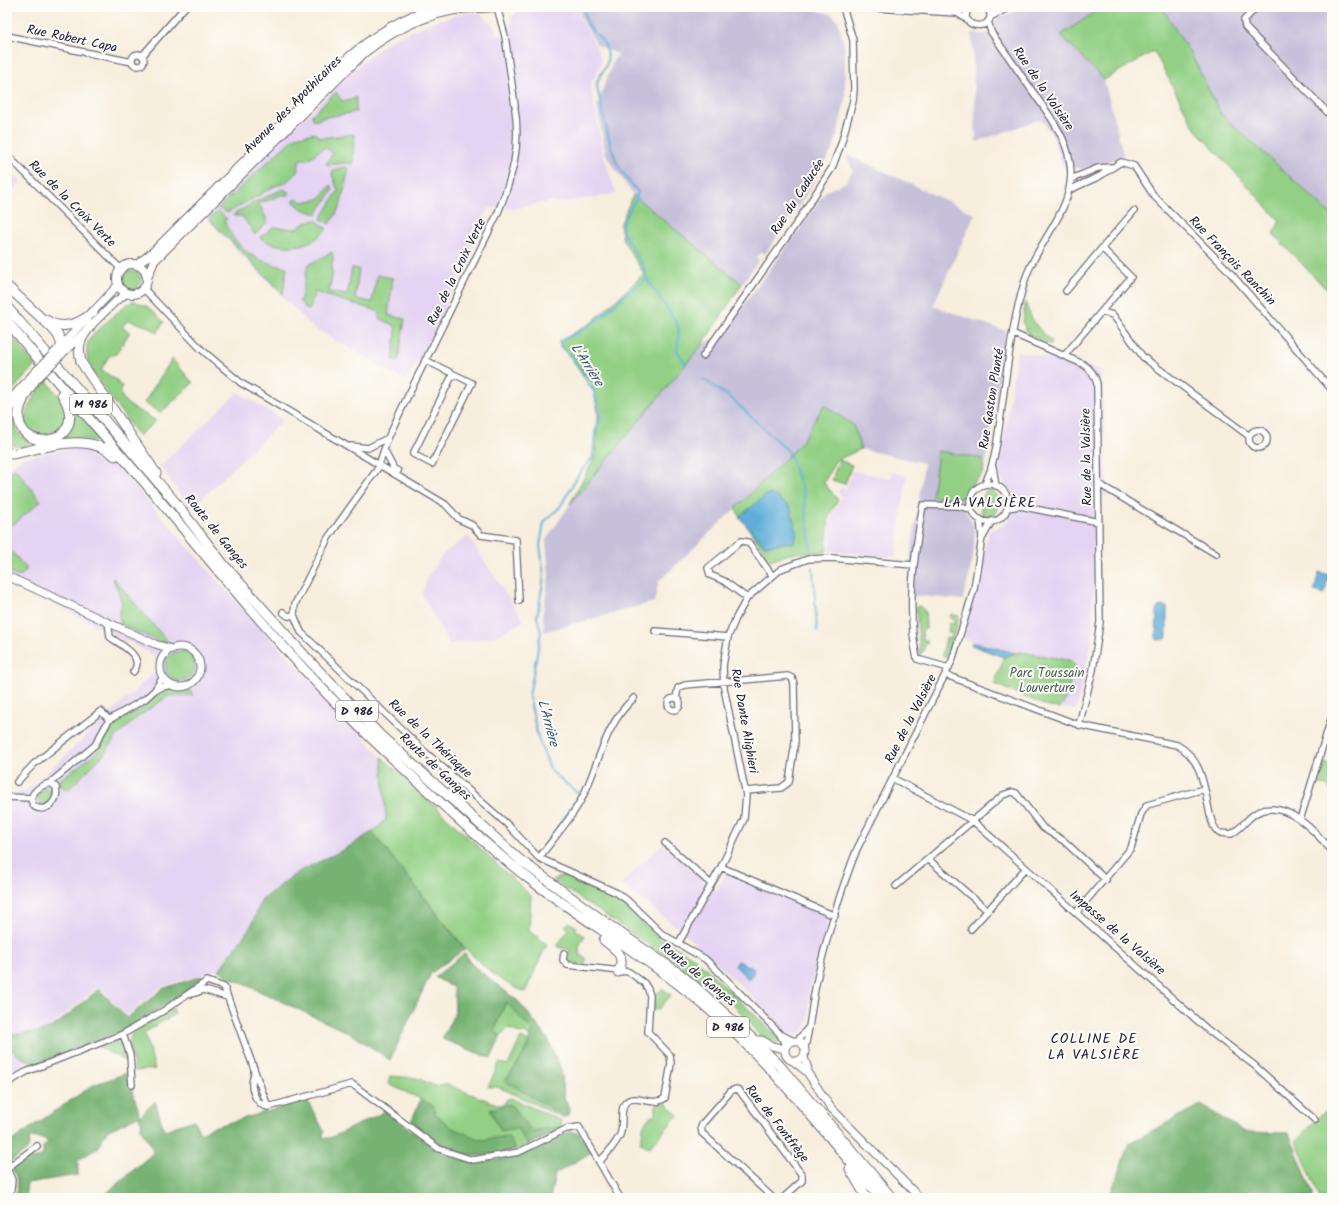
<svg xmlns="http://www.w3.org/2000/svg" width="1339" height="1205" font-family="Kalam,sans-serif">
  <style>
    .built { fill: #e4d3f2 }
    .industrial { fill: #c6c0da }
    .green { fill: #93d085; stroke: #5a7960 }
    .forest { fill: #76b272; stroke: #4c6a56 }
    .water { fill: #5eadd8; stroke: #40688a }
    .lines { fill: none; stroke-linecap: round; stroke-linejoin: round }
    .stream { stroke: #5eadd8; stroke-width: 2 }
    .minor-casing { stroke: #6d6974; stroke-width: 8 }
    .tertiary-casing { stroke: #6d6974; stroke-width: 9 }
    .secondary-casing { stroke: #6d6974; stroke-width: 10 }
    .primary-casing { stroke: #6d6974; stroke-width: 11 }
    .minor { stroke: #fff; stroke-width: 5.5 }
    .tertiary { stroke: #fff; stroke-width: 7 }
    .secondary { stroke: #fff; stroke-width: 8 }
    .primary { stroke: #fff; stroke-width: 9 }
    .tertiary-bridge-casing { stroke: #6d6974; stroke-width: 9; stroke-linecap: butt }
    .tertiary-bridge { stroke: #fff; stroke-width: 7 }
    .labels { text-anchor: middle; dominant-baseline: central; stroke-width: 4; stroke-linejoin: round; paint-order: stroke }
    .shield { fill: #fdfcf7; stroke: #646373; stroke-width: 1 }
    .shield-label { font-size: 12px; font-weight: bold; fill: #22223b }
    .street-label { font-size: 13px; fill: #22223b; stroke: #fdfcf7 }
    .park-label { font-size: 13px; fill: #4a5f55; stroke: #fdfcf7 }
    .water-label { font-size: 14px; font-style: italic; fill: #3a5a7a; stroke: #fdfcf7 }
    .neighbourhood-label { font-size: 14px; letter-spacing: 1px; fill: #22223b; stroke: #fdfcf7 }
  </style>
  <rect width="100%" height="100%" fill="#fdfcf7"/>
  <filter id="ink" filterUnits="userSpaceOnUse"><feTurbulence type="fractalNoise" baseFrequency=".025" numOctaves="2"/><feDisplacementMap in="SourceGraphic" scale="8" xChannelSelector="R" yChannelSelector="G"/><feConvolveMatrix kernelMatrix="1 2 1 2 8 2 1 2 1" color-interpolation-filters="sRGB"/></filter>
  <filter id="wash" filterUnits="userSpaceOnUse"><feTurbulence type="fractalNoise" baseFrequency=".012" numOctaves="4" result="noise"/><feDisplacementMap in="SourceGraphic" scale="16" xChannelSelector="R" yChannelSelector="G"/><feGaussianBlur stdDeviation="0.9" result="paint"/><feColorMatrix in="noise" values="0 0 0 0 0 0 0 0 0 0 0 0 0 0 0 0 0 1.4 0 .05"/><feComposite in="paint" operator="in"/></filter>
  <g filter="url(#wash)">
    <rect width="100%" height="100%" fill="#f7eedd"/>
    <path class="built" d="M522,7H580L579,16L596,46L601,60L595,78L590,84L604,156L616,194L560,203L553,201L512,209L488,208L429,342L406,381L311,326L205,217L298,124L362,62L394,38L433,22L467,12H476L484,16L495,28L496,35L511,34V17Z
      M7,167L21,181L7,195Z
      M1017,351L1101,370L1108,496L1093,497L1094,562L1092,641L1076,710L1060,708L1064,703L1077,662L1066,658H1052L1015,652L964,639L989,530L1002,526L1009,520L1012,511L1013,498L999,475Z
      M238,392L283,420L191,509L160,466Z
      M83,446L106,453L239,605L382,757L386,821L372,832L345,849L298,872L262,899L251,926L219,970L163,986L127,1016L99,986L49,1028L28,1062L7,1074V793L26,792L156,671L154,655L7,580V470L22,458Z
      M852,471L891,478L892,472L907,476L895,557L828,551L831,517L842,497L837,492L843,487L846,489Z
      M468,536L524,621L496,636L449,644L422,595L428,576L443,554Z
      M662,844L716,891L725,874L829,917L809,992V1020L802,1032L787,1034L748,992L678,928L621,884Z"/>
    <path class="industrial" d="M581,7H802L831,14L838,21L845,48V102L834,147L803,199L765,254L761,252L756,257L759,260L742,284L633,195L606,155L597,106L614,59L619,55L597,45L580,16Z
      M1021,7H1102L1061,35L1104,80L1124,157L1083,169L1064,167L1053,136L1041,119L976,142L972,33L985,34L994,31V23L998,17L1012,13Z
      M1162,7H1332V215L1221,114L1194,60Z
      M846,154L975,214L933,306L1006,331L984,473L974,484L966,501V511L975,529L973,558L963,600L909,595L911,554L924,463L861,449L853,425L824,405L802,442L735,509L659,581L654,602L544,632L543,612L549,576L546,540L570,504L702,345L722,335L802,226L826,191L845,183L853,171Z"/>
    <path class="green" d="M1102,7H1162L1194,60L1221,114L1332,215V295L1273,234L1280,221L1195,129L1154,51L1104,80L1061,35Z
      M336,92L342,101L351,100L356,97V112L321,118L316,121L313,119L312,115Z
      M315,133L320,138L354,134L353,164C341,161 334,166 326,164L333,153L325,147L308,159H300L297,172L285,183L275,186L227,213L218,208L295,137Z
      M344,167L349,168L340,207L330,224L321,219L338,191L332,174L334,170Z
      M331,185L333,190L317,214L302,209L293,201L296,198L302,202L319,199Z
      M283,189L290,193L288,196L283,194L259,204L268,222L255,235L242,216H234V214L257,201Z
      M633,195L742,284L702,345L570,504L595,457L598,412L592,383L558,342L591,323L644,274L623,240L620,225Z
      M218,211L227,219L224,220C234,248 258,264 287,267L283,294L209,219Z
      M316,220L327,229C310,249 282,251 260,238L273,227L295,229L307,222Z
      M332,252L333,258L331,270L333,271L329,292L347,295L352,268L359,269L355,299L372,302L377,275L393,278L388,315L405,319L398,361L393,360L396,329L394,325L379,318L380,312L315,292L310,309L307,310L299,301L301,299L308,265Z
      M123 280a9 9 0 1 1 18 0a9 9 0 1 1-18 0Z
      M134,301L148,307L164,322L157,333L149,327L128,320L122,327L130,332L116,354L109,356L101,370L118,381L117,383L122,386C115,405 145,412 156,421L138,436L95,375L88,363L87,353V344L93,334L127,304Z
      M1025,302C1032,321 1037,329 1052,341L1051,345L1029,335L1023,323Z
      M7,329L35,366L7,396Z
      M172,359L193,383L160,413L144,403Z
      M47,381L63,402L67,411C65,417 65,424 61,429C54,439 32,438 26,427C19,415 38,389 47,381Z
      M824,405L853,425L861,449L835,461L824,483L838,500L829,516L826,552L793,553L770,560L735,509L802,442Z
      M73,406L103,443L85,439L60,441L74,422Z
      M14,412C13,426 18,434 29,442L24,447L7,445V421Z
      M938,451L983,459V473L967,488L964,498L932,497Z
      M839,460L852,465L845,484L832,480Z
      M15,468L41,501L7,530V474Z
      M988,490H992C1000,498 998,505 995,516L987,518L982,515L981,507L985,492Z
      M7,546L26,568V571L19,577L7,572Z
      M113,578L169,643L161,642L121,625L119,615L122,603Z
      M920,606L925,611L926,629L922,630L923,640H927V643L924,647V651L920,654L916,607Z
      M951,614L959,616L957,626L946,656L944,657L942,655L946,638L950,639L951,633L948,632L949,623L954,624V619L950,618Z
      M165 666a15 15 0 1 1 30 0a15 15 0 1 1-30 0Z
      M1020,652L1069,660L1074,663L1075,666L1064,703L1060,708L1049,707L994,684L1002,664L1003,657Z
      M165,688L179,691L190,690L193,695L168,696L139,716L117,736L103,755L68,790L61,786L60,780L98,751L114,725L142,708Z
      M382,757L531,896L529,931L547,944L525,992C483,975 457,939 430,904C410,880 391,856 372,832L386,820Z
      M1323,763L1332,764V792L1327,786L1317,783Z
      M46,788L52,790L53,796L46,804H40L37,801L36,796Z
      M565,875L606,894L628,909L659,938L695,958L781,1040L778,1044L761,1037L735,1006L698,978L553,880Z
      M569,922L577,927L575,930L585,936C580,942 577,948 581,956L586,958L585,965L570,963L568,960L570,950L558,947V944L569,929L565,926Z
      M465,953L472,965L519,1002L548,1039L561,1070L564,1097L570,1114L564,1118L503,1089L497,1087H488L499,1063L508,1065L521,1038L529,1042L530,1038L524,1032L521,1034L509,1028L501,1036L491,1058L442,1039L455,1013L454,988L435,977Z
      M663,989L671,995L658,1010H654V995Z
      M173,1008L175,1014L144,1033L155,1069L135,1071C133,1059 126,1042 133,1032Z
      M115,1041L123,1045L127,1062L99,1047Z
      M390,1076L417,1078L435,1086L445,1084L499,1105L504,1104L507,1099L511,1098L562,1121L560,1131C533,1143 492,1163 462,1155C442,1151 425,1135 411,1122L421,1099L388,1084Z
      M665,1102L678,1115L649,1148L640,1142C646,1127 638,1124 656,1114V1105Z
      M1332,1104V1198H1320L1296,1141Z"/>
    <path class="forest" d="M372,832L465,949L431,973L390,1060L353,1035L229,977L219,970L251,926L262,899L298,872L345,849Z
      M465,953L472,965L519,1002L548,1039L561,1070L564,1097L570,1111L564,1116L505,1081L524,1054L533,1031L506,1002L494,1031L501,1036L491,1058L442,1039L455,1013L454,988L435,977Z
      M202,976V982L126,1029L37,1064L22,1058L7,1047V1035L44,1031L57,1024L99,989L127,1018L164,988Z
      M127,1073L140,1115L107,1131L98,1148L78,1160V1175L27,1183L25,1198H15C18,1186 19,1178 11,1168L28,1156L34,1159L43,1155V1147L48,1143L45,1139L30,1137L28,1150L7,1164V1144L93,1085Z
      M421,1099L433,1106L435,1114L452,1128L481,1140L508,1136L515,1149C466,1161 452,1154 413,1123L412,1120Z
      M307,1100L324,1131L323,1138H330L386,1111C402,1123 418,1137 435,1148C479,1178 528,1152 571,1131L580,1134L592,1152L555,1174L550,1198H101L153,1153L151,1145L140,1128L142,1124L139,1117L155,1101L164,1130L194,1120L200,1134L210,1128Z
      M510,1104L532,1131L557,1127L558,1131L527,1144L517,1128L501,1131L490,1110Z
      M1201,1105L1245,1132L1289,1133L1314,1196L1312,1198H1174L1150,1195L1148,1198H1109L1129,1143Z"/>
    <path class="water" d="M772,494L790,507L797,533L794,543C783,541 774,547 764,545L739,517L766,495Z
      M1319,572L1329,575L1324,594L1314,591Z
      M1164,606L1167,607V637L1166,639L1157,640L1156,637L1157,610L1158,607Z
      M972,642L1016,653L1003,657L971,645Z
      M738,961L754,969L752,976L748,979L735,966Z"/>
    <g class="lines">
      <path class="stream" d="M585,7C581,31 604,34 607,51C611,70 597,72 597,85C597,92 601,101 602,109C607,129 610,151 621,170C626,178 632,185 638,192C636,206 619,218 623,233L643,266L647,279L677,323L679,333L677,350L686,365
        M703,379L732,399L788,451L803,492L811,549
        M813,567L817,631
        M547,843L580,795L551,771L538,738L529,696L541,632L537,617L544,576L540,545L544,522L560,507L579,474L593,457L595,431L600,421V414L594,392L571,357L560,346V341L579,332L600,318L628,292L647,279"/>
    </g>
  </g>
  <g filter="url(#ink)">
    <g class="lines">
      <g class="minor-casing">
        <path id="minor" d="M497,7L505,36L515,106
          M858,7L957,13L968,20
          M969,7C954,31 1003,32 987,7
          M1257,7L1244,20L1245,27L1332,117
          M990,17L1010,7
          M7,36L132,62
          M132 60a6 6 0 1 1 12 0a6 6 0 1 1-12 0Z
          M142,56L185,7
          M515,109C521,149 512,178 497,215L403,406L388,438L378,468L328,538L295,604L294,615L301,632L424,751L508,825L539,858L617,893L627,900L662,934L705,959L715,968L779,1033L786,1046
          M7,155L121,269
          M1071,179L1098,168L1111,167
          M1069,190L1100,176L1121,162L1134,166L1154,196L1227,269L1332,390
          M1102,248L1134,211
          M144,289L201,349L241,383L445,504L459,519L472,525L481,535L516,540L519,601
          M1066,291L1102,248L1131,277L1101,312
          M703,356L798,221L832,168L841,144L853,101L854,89L853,40L843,7
          M1064,356L1101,312L1113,315L1143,357L1249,436
          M425,360L472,383L432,464L413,454L453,374
          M1249 439a9 9 0 1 1 18 0a9 9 0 1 1-18 0Z
          M351,446L368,448L388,438
          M384,450L394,469L398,471
          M993,467L996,486
          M985,484C996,460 997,440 1001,414C1007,369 1012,321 1026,277C1039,239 1077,207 1070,163C1066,135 1048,114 1033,92C1019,72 1005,52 991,32L988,21
          M1099,484L1216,554
          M970 503a19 19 0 1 1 38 0a19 19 0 1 1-38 0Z
          M1007,508L1020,506L1099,522
          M983,537L992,521
          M747,598L724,581L710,575L708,568L741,541L748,542L772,575
          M283,612L288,616L294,615
          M108,622L110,637C121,645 146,657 133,672
          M655,631L728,637
          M949,668L917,659C906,608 914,556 923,505L959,506L971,509
          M946,675L1079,725L1093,670L1100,622L1097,384C1095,375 1091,369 1083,364L1014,334
          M156,688L163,677
          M668 704a6 6 0 1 1 12 0a6 6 0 1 1-12 0Z
          M676,698L678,688L685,685L788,676L792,678L794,684L795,742L789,782L781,788L746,791
          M1079,725L1177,745C1203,759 1204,788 1210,815C1212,822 1213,828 1219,833L1231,834C1242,829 1247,817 1258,812C1286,799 1316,832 1332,851
          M894,779L973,821L1208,1030L1254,1065L1315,1120
          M17,782L34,764L101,711L109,720
          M50,783L95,745L109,720L145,699L155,690L162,687L172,685
          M50,783L56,787C59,800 48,813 35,807C25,796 39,786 50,783Z
          M7,797L31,798
          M1300,820L1332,716
          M665,843L711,884
          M539,858C553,839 576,813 585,792C600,759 606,723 634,698
          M928,859L988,911
          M721,867L835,916
          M896,886L1003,795L1012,792L1016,793L1043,828L1064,841L1106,880
          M1076,913L1131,848L1141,814L1147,805L1204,789
          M971,929L1026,868
          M678,944L721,867L744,819L746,795L724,688L723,666L728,637L736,618L747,598L781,569L808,559L831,558L913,565
          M564,953L563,960L567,965L629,972L644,983L648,989L650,996L648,1032L670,1055L671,1064L665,1098C653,1108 636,1093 626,1102C619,1109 624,1126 620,1135C615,1145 607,1154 599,1162
          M192,994L204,990L227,997
          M123,1034L130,1055L132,1085
          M780,1034L794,1041
          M797,1041L808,1028
          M805,1047C811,1023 812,999 818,975C828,933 841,889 857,849L952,661L974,589L982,537L980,519
          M254,1068C255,1074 252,1079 252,1084C252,1093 258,1106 268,1107L352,1084L439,1149L473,1160L519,1152L566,1129L579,1127L620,1198
          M7,1083L26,1072L123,1034L163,1011L207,981L224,987L268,1107
          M10,1198L12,1180L7,1168L37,1146
          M773,1198L702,1133L701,1127L703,1123L731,1091L736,1089L739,1090L802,1175V1181L783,1198"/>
      </g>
      <g class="tertiary-casing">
        <path id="tertiary" d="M59,348L118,285
          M61,355L116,301L126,294
          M7,403L34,373
          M7,412L39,377
          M7,576L155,644L172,649
          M160 667a20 20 0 1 1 40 0a20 20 0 1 1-40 0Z
          M754,1040H762L772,1046L785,1049
          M785 1051a10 10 0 1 1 20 0a10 10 0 1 1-20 0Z
          M804,1057L808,1069L807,1072
          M793,1061L807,1072L831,1108L920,1198"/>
      </g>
      <g class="secondary-casing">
        <path id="secondary" d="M117 279a15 15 0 1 1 30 0a15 15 0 1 1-30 0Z
          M137,265L153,252L348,58C374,35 402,17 436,7
          M147,278L154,261L160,255L365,52C393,30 426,14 461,9C471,7 482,9 492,7"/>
      </g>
      <g class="primary-casing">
        <path id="primary" d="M7,286L52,328L58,335L62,345
          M7,307L175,502L224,565L305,656L380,735L520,860L613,928L680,974L700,991L754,1040L780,1066L892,1198
          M46,320C62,331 80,324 93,312
          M7,321C55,381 107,438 157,497C234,590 310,684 400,765C444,806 488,848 536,884C591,925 651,960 704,1005C770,1061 824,1132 881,1198
          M91,325C80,339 77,344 81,362L156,473
          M33,383C26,393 17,407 19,420C24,455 92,443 62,394
          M7,452L12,454C44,448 88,431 115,456
          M604,940C615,948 627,957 618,972
          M850,1169L867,1198"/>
      </g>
      <use href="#minor" class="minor"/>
      <use href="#tertiary" class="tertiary"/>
      <use href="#secondary" class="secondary"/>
      <use href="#primary" class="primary"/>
      <g class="tertiary-bridge-casing">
        <path id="tertiary-bridge" d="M34,373L57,350
          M39,377L61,355"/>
      </g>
      <use href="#tertiary-bridge" class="tertiary-bridge"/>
    </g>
  </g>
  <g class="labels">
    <g class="shield">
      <rect x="70" y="394" width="42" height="20" rx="3"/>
      <rect x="336" y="701" width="42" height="20" rx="3"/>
      <rect x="707" y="1017" width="42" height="20" rx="3"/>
    </g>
    <g class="shield-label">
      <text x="91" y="404">M 986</text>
      <text x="357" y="711">D 986</text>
      <text x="728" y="1027">D 986</text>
    </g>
    <g class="street-label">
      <text transform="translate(72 39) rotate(12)">Rue Robert Capa</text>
      <text transform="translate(1043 89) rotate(56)">Rue de la Valsière</text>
      <text transform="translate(293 105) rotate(-45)">Avenue des Apothicaires</text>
      <text transform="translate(798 197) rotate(-57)">Rue du Caducée</text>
      <text transform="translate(72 204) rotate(45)">Rue de la Croix Verte</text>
      <text transform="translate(1232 261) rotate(46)">Rue François Ranchin</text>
      <text transform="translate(457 272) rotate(-64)">Rue de la Croix Verte</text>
      <text transform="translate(992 399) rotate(-81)">Rue Gaston Planté</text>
      <text transform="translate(1087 457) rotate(-91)">Rue de la Valsière</text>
      <text transform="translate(216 532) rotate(51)">Route de Ganges</text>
      <text transform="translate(911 719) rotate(-63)">Rue de la Valsière</text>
      <text transform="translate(744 721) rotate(80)">Rue Dante Alighieri</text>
      <text transform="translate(430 739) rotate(43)">Rue de la Thériaque</text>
      <text transform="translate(435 767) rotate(43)">Route de Ganges</text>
      <text transform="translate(1117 933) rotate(41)">Impasse de la Valsière</text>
      <text transform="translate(698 975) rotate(39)">Route de Ganges</text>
      <text transform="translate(777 1124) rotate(52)">Rue de Fontfrège</text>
    </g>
    <g class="park-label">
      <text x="1047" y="673">Parc Toussain<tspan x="1047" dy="15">Louverture</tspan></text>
    </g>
    <g class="water-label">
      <text transform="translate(587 365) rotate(57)">L'Arrière</text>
      <text transform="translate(548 723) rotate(75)">L'Arrière</text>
    </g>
    <g class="neighbourhood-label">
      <text x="990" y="503">LA VALSIÈRE</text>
      <text x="1094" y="1039">COLLINE DE<tspan x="1094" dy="16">LA VALSIÈRE</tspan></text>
    </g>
  </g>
  <rect width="1339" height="1205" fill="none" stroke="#fdfcf7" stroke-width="24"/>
</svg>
